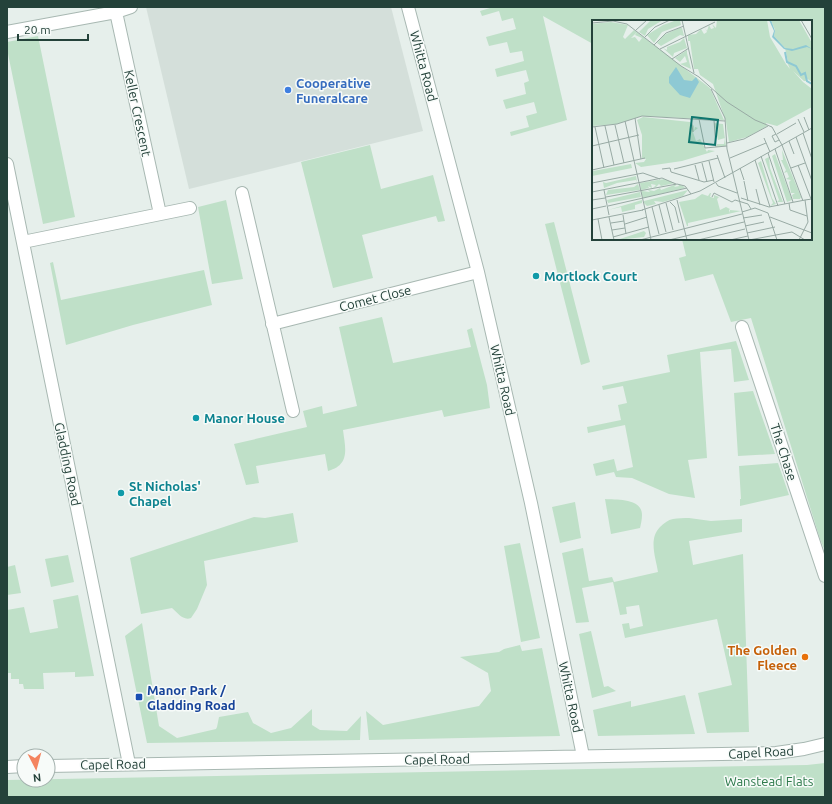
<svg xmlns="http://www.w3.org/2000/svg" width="832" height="804" font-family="Ubuntu,sans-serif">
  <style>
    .built { fill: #d4dfda }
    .green { fill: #bfe0c8 }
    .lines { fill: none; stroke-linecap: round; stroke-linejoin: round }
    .minor-casing { stroke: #a8b8b2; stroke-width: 14 }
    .minor { stroke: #fff; stroke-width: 12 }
    .shop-dot { fill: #3f7fe0; stroke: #f7fbf9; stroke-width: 1.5 }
    .culture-dot { fill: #0f9aa8; stroke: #f7fbf9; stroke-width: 1.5 }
    .food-dot { fill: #e8710a; stroke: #f7fbf9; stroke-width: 1.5 }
    .transit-dot { fill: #1a4fb4; stroke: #f7fbf9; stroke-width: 1.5 }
    .labels { text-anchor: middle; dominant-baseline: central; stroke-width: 3; stroke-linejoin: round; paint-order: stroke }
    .street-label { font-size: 13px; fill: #24423a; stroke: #f7fbf9 }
    .shop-label { font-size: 13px; font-weight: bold; fill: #366cbe; stroke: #f7fbf9; text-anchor: start }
    .culture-label { font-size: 13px; font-weight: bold; fill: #0d838f; stroke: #f7fbf9; text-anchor: start }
    .food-label { font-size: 13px; font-weight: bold; fill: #c56008; stroke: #f7fbf9; text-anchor: end }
    .transit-label { font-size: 13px; font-weight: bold; fill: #164399; stroke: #f7fbf9; text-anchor: start }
    .park-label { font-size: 13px; fill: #2d7a4b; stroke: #f7fbf9 }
    .inset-river { fill: none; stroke: #8ec9d4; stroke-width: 2 }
    .inset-road { fill: none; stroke: #98aaa4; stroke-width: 1 }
    .view { fill: #0f766e; fill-opacity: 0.15; stroke: #0f766e; stroke-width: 2 }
    .inset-edge { fill: none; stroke: #24423a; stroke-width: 2 }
  </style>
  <rect width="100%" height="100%" fill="#e6efeb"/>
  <path class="built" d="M146,7H391L423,131L189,189Z"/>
  <path class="green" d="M490,7H825V551L820,539L751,318L731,322L713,274L685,281L679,258L686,256L682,239H811V21H593V44L543,16L567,120L511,136L510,132L529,127L526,116L537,113L534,102L506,109L503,100L526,94L524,83L529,81L526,70L497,77L495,69L524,61L522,51L510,53L507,42L489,46L486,37L516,29L513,18L502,21L499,11L482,16L480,11L490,8Z
    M38,36L75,217L43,224L7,49V42Z
    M370,145L381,189L433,175L445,221L438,222L436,216L362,235L373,278L333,288L301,162Z
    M226,200L243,279L212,284L198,207Z
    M554,222L590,362L581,365L545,224Z
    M53,262L61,300L204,270L212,305L133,325L66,345L50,263Z
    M382,317L393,363L471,347L467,330L472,328L487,385L490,408L444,417L442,410L343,430C345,447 351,465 328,471L325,454L256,466L259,483L246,485L234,444L307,427L303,411L322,406L323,414L357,406L339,327Z
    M736,341L749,380L734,382L731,349L700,352L707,458L688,460L695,498L669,494L632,478L616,477L614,472L596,476L593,464L614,459L617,471L633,467L625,425L588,433L587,427L621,420L618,405L627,403L623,386L603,390L602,386L670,372L667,355Z
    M753,391L775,454L738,456L734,393Z
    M778,463L789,495L740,506V499H741L739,466Z
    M605,499C617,500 642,498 642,515C642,519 641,524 640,528L611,534Z
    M575,502L581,538L560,543L552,507Z
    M293,513L298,542L204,561L207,585L197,609L191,618C183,621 178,613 172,608L141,614L130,558L254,517L265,518Z
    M689,518L711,521L742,519V532L689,541L693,565L743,554L749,732L707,733L698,693L732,685L717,619L625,638L622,624L629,623L630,629L643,626L639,605L626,607L627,614L620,615L613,582L582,588L589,622L576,623L562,553L583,548L589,581L612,577L614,582L658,572C656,558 648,539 660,527C664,523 668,520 673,519C678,518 684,518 689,518Z
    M520,543L540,638L521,642L504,546Z
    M68,555L74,582L51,587L45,559Z
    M15,565L21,593L7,595V567Z
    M78,595L94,676L75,677V672L43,673L44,689H24L23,684H19V679H11V673H7V610L24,607L30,633L58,628L53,600Z
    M142,623L159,726L177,738L216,729L217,727L219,717L248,712L253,723L271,733L291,728L312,709V725L320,730L347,731L361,716L360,740L147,743L125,636Z
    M591,631L604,687L608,686L616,691L592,698L579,634Z
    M520,645L522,651L542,648L560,736L369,740L366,711L383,725L479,706L491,691L488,673L460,657L499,652L504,649Z
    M685,695L695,734L598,736L593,710L631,701V707Z
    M825,763V797H7V780L807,765Z"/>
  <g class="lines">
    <g class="minor-casing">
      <path id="minor" d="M408,7L478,272L531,503L583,756
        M116,12L160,214
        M7,32L116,12L131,7
        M7,164L129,764
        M242,193L293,411
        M23,242L190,208
        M272,324L478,272
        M742,327L825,576
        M48,766L776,753L804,749L825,744
        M7,767L24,766"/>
    </g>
    <use href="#minor" class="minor"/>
  </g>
  <circle class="shop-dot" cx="288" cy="90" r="4"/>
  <g class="culture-dot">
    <circle cx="536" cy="276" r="4"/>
    <circle cx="196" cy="418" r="4"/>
    <circle cx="121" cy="493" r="4"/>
  </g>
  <circle class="food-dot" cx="805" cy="657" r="4"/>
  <rect class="transit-dot" x="135" y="693" width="8" height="8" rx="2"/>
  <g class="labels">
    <g class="street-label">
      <text transform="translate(424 66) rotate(75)">Whitta Road</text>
      <text transform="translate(138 113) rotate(78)">Keller Crescent</text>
      <text transform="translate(375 298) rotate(-14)">Comet Close</text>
      <text transform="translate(503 380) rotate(77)">Whitta Road</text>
      <text transform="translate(784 452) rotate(72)">The Chase</text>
      <text transform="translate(68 464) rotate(78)">Gladding Road</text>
      <text transform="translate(571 697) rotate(78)">Whitta Road</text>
      <text transform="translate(761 752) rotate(-3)">Capel Road</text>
      <text transform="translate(437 759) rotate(-1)">Capel Road</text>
      <text transform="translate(113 764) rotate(-1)">Capel Road</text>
    </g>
    <g class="shop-label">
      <text x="296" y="83">Cooperative<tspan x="296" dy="15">Funeralcare</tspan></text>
    </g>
    <g class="culture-label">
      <text x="544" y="276">Mortlock Court</text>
      <text x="204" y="418">Manor House</text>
      <text x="129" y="486">St Nicholas'<tspan x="129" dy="15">Chapel</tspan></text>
    </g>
    <g class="food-label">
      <text x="797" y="650">The Golden<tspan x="797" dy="15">Fleece</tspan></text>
    </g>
    <g class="transit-label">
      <text x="147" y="690">Manor Park /<tspan x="147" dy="15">Gladding Road</tspan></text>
    </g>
    <g class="park-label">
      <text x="769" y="781">Wanstead Flats</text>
    </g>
  </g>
  <g transform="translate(592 20)">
    <rect width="220" height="220" fill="#e6efeb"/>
    <path d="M59,0H71L56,9L53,16L47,12ZM85,0H88L89,5L70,12L62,23L55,15L71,5ZM125,0H175L178,17L194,44L198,49L194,40L196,41L193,28L182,16L183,10L179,0H207L220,23V62L214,58L215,61H212L201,51L211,62L220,69V87L185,106L174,103L175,106L155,117L137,122L134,102L121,64L108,55L106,49H102L98,21H96V15L104,14L109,9L112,14L115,12L113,8L115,11L117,5L119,9L122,8L120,4L124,8ZM19,2L36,5L31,17L33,19L42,10L45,12L39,18L43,17L47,22L50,18L43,15L45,12L118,68L132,100L50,96L25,104L0,106V4ZM87,8H90L92,16L88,15L69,26L65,23L72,15ZM92,18L95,28L82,33L81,37L71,28L75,30V27L88,22ZM95,30V33L99,49L88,44L95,42L93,36L88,42L83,38ZM51,97L98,102L102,106V111L103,107L106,108L101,112L104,121L108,119L115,132L116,130L123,131L90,141L49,147L43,143L52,142L54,139L50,138V115L45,100ZM122,103L131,104L134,126L125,127V124H132L133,118L126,120ZM190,130L209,177L208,179H201L200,175L203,173H199L197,162L199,160L194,159L197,157L195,152L192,153L194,150L189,140H191ZM183,134L200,180L195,182L180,136ZM177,137L178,148L191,182H185L187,180L173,139ZM169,141L180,178L184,184L178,186L181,183L166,143ZM39,144L40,148L0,156L1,151ZM44,156L45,162L44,160L25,163L12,168L11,162L14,163ZM71,159L66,161L72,159L83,163L69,166L67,164L64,167L61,168L64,165L59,164L60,168L56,166L57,168L49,170L48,163ZM46,164L48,170H47L14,175L16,170L42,167ZM85,164L82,167L87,166L86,164L91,166L93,168L51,178L49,172L50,171L58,172L56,170L62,171L68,168L69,170ZM96,170L91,176L71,182L62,181L64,184L55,186L52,183V181ZM48,172L49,177L16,183L15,180ZM118,173H119L118,177H119L122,178V175L127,177L125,179L128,190L134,187L138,189L137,190V193L138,190L149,191L96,203V206H95L87,182L103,179L110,174L116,176ZM50,180V183L43,185V189L30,192L29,187L16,190ZM52,211L54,213L52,217L25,220Z" fill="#bfe0c8"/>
    <path d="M177,0H179L183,11L182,16L193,28L201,29L214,25L220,29L215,27L200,31L192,29L180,17L182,11ZM84,47L92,60L100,61L104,57L107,62L98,78L88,75L77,63V57Z" fill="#8ec9d4"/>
    <path class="inset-river" d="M193,32L195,42L204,46L209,55L213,53L215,61L220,64"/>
    <path class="inset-road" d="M90,0L102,53M209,0L220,19M0,3L21,1L35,4L89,46L107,57L135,82L163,100L180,107L190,125M44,10L55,0M53,17L63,7L78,0M62,25L74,13L92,6M68,29L123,2M80,39L97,28M119,69L133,98L135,129L157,220M212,97L217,110M43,98L49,139M99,99L101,112M107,99L113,128L135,126M206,99L212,112M122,100L124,127M33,101L53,189M23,105L32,143M13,106L22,145M0,107L25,104L50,96L133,101M3,107L12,148M211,113L220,139M184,114L180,116L183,122L187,120M185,114L204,103M204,117L220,161M172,118L178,132M197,121L202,134M135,123L152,119L176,106M190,125L211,181M0,126L47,115M183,129L201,182M176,133L193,184M125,135L133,158M169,136L186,186M138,138L174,123M163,140L178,187M117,141L122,162M110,143L115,162M103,145L107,160M206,145L219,179M148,148L152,160M199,148L213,143M70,149L78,148L79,152L112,162L122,160M82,149L126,138M0,150L53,138M152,161L156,181M0,163L51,153L68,159M124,163L126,166L145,173M164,169L168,185M12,170L17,195M0,172L70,158L84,164M14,177L85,164L93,166L99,174M120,177L122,173L140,182L143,180L156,184L159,189M149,178L177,187L213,180M0,180L13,178M85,180L95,220M78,182L83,187L87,203M74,183L81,210M197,183L198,190L215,196M67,185L74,212M16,186L95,168M60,187L67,214M0,189L14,186M53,189L59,220M50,190L108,171L220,108M150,192L163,188L176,193L185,220M31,195L34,214M17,197L22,220M178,197L220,213M151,198L170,195M6,199L10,220M0,200L51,190M19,203L32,201M33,204L55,197M153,206L172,202M20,210L33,208M155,213L183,207M21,217L57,207M48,220L150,194M77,220L152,202M106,220L153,209M138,220L156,216M157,220L200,212L213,220M207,220L216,202L213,180L220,179"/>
    <path class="view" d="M100,97L126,100L123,125L97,122Z"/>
    <rect width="220" height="220" class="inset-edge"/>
  </g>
  <rect width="832" height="804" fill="none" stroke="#24423a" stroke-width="16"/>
  <g transform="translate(36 768) rotate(174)"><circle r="19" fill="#f7fbf9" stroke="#a3b1ad"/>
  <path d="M0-3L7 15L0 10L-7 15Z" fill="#f4845f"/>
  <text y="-6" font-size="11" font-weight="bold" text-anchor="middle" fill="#24423a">N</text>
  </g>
  <path d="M18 34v6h70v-6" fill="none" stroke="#24423a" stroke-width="2"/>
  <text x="24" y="34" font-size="12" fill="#24423a" stroke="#f7fbf9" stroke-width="3" paint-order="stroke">20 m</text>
</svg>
